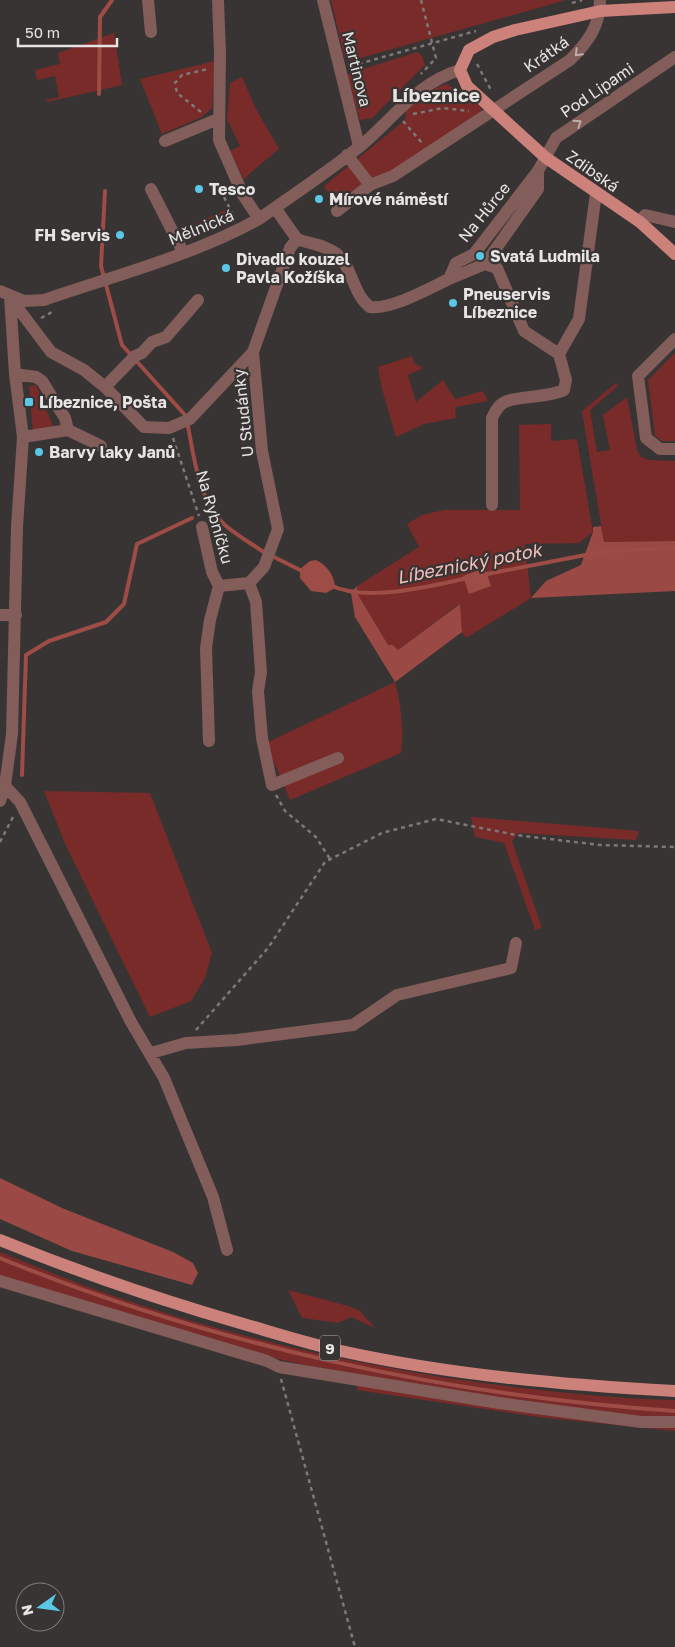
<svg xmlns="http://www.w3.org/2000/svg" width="675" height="1647" font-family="'Golos Text',sans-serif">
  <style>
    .green { fill: #782b28 }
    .forest { fill: #9b4944 }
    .water { fill: #9e4c46 }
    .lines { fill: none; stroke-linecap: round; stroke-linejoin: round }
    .stream { stroke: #9e4c46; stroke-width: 4 }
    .path { stroke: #7c7978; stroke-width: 2.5; stroke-dasharray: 4 4; stroke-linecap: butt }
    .minor { stroke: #825d59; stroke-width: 12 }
    .major { stroke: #cc817b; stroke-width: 12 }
    .oneway { stroke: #bfaeac }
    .poi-dot { fill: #5ac8e5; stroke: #383433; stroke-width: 2 }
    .labels { text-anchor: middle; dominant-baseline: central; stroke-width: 4.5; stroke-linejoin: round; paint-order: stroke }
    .shield { fill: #383433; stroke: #b2afaf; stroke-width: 1 }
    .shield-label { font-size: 15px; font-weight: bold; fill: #e7e4e4 }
    .street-label { font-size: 16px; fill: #e7e4e4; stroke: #383433 }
    .poi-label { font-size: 16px; font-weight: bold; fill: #e7e4e4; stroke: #383433; text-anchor: start }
    .water-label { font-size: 18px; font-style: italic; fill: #f3c2bd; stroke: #383433 }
    .quarter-label { font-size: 19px; font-weight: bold; fill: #e7e4e4; stroke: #383433 }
  </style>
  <rect width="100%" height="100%" fill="#383433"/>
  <path class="green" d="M331,0H566L350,61L344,56Z
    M114,33L122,85L47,102L46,100L59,97L55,76L37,80L35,70L60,64L58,53Z
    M417,52L422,56L425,65L372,118L360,120L347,74Z
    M215,61L212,108L202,117L162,134L140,79Z
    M242,77L256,109L279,149L249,174L244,180L230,151L240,146L227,119L230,83Z
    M446,84L458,90L482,108L477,116L337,209L324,186L405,120L406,109L424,93Z
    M227,209L232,219L230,224L187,240L185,236L193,232L191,226Z
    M675,353V441H662L655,436L648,380Z
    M412,356L414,363L423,368L408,375L416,402L443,380L455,399L483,391L488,401L455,407L456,418L424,424L396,437L382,389L378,367Z
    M616,383L618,386L590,410L597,452L610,450L603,415L627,397L637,450L641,457L649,460L675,461V541L604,542L582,411Z
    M36,385L53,426L33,431L29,386Z
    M551,424V441L577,439L593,532L579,543L525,544L531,598L466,638L462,632L459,604L398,650L393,645H388L357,593V586L419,547L407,524L422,515L444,510H520L519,425Z
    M395,682C401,705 404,730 401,753L290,800L266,743Z
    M44,791L150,793L212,953L205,978L191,1001L150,1017L66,846Z
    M471,817L639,831L636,840L518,833L512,841L542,928L535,930L504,843L475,837Z
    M0,1252C30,1264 61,1277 91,1288C227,1337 370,1369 513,1387C567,1393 621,1399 675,1400V1431L538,1417L357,1390L358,1377L252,1353L0,1276Z
    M288,1290L348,1306L360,1311L375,1328L351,1317L338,1323L302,1318Z"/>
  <path class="forest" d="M601,526L604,542L675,541V591L531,598L546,581L581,565L593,532V527Z
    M357,586V593L388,645H393L398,650L460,604L462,632L395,682L355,617L351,593Z
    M0,1178L62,1208L173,1252L193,1263L198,1273L192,1285L72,1251L0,1219Z"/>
  <path class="water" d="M316,560C327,565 335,576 335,588L326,593L311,591L300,578V569L310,561Z
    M485,568L491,586L469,594L463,576Z"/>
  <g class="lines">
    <path class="stream" d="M99,94L100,17L112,0
      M105,191L101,266L122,345L185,415
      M188,426C194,458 199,503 226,526C238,536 252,544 265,553
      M274,557L304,572
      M482,575L606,551L675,548
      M330,585C366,603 430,586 468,578
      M22,775L26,655L49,641L106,622L124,604L137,544L192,518
      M0,1258C209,1344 449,1396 675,1411"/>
    <path class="path" d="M421,0L436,58L421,74
      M572,3L582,0
      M477,64L491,90
      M351,66L476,31
      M201,112L177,93L175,83L182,75L208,69
      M413,114L443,108L469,111
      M403,121L422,143
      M224,197L235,219
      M41,318L54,311
      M173,438L199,516
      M276,795L285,811L316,837L330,859
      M0,842L13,817
      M196,1030L268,948L325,862L382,833L436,819L516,835L600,845L675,847
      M281,1379L355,1647"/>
    <path class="minor" d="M148,0L151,32
      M218,0L220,53L219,140L243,195L259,219
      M323,0L359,146
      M165,141L218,119
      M347,155L370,185
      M151,189L183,252
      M275,208L297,239
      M337,211L370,185L393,176L570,60C588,42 600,26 600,0
      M640,222L645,215L675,222
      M297,239C310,244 326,245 337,254C353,268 353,295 370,307C391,310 430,288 449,279L456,263L474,254L538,171L556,138L675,57
      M485,264L538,189V171
      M449,279L485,264L497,268L524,331L559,354
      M0,291L24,301L44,300C116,275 192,256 259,219C294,194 331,170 364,143C395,116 419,82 460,70
      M11,299L51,352L84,370L105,387L144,427L169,428L190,419L253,352
      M675,339L638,376L646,438L660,449H675
      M559,354L579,319L596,193
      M15,374L36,377L42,381L65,418L68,430L101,446
      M105,387L135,356L142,353L152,342L166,337L198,300
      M23,437L68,430
      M492,505V418C495,412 498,405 505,402C516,396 547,398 564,390L566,380L559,354
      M202,527L212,572L219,586L249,583
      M249,583L264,567L278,529L262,451L253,352L290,248L297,239
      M249,583L256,602L261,672L258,691L262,738L272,785L338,758
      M0,615H16
      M209,741L206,648L210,620L219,586
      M5,786L20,802L131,1022L164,1078L213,1197L227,1250
      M0,801L5,786L12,734L17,527L23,437L15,374L10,297
      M151,1053L186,1043L237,1040L353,1025L397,995L511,968L516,943
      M0,1281L267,1361L279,1367L499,1403L641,1422H675"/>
    <path class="major" d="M675,7L600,11L515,30L493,37L469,50L460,70L467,86L545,157L640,222L675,254
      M0,1240C81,1273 163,1301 247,1325C278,1334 310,1344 341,1351C451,1375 563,1385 675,1391"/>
  </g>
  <defs><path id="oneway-chevron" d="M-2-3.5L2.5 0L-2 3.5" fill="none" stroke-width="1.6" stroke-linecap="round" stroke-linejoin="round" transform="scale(1.25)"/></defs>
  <g class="oneway">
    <use href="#oneway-chevron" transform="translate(578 53) rotate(135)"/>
    <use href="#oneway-chevron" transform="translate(578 123) rotate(-34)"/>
  </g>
  <g class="poi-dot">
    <circle cx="199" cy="189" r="5"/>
    <circle cx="319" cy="199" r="5"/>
    <circle cx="120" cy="235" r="5"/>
    <circle cx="480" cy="256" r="5"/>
    <circle cx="226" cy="268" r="5"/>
    <circle cx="453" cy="303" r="5"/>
    <rect x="24" y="397" width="10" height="10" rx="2.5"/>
    <circle cx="39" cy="452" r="5"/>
  </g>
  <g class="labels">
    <rect class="shield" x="320" y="1335.5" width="20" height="25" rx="4"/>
    <g class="shield-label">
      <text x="330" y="1348">9</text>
    </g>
    <g class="street-label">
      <text transform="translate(546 54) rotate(-35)">Krátká</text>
      <text transform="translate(357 69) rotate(76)">Martinova</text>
      <text transform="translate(597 90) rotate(-34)">Pod Lipami</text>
      <text transform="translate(593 171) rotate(35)">Zdibská</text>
      <text transform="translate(484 212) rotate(-51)">Na Hůrce</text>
      <text transform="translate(201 227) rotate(-22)">Mělnická</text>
      <text transform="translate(243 413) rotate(-96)">U Studánky</text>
      <text transform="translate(215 517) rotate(74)">Na Rybníčku</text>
    </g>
    <g class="poi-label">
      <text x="209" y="189">Tesco</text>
      <text x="329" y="199">Mírové náměstí</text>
      <text x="110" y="235" text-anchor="end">FH Servis</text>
      <text x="490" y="256">Svatá Ludmila</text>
      <text x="236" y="259">Divadlo kouzel<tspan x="236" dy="18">Pavla Kožíška</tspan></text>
      <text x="463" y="294">Pneuservis<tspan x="463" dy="18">Líbeznice</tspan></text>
      <text x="39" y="402">Líbeznice, Pošta</text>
      <text x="49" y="452">Barvy laky Janů</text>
    </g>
    <g class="water-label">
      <text transform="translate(469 563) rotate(-11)">Líbeznický potok</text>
    </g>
    <g class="quarter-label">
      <text x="436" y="94">Líbeznice</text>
    </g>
  </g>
  <g transform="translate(40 1607) rotate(256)"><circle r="24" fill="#383433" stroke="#7e7a7a"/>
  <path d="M0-4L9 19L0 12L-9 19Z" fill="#5ac8e5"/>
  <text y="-8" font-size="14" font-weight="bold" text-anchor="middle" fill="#e7e4e4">N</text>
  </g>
  <path d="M18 38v8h99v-8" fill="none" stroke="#e7e4e4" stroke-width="2.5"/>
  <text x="25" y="38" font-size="15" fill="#e7e4e4" stroke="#383433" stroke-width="4" paint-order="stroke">50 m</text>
</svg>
